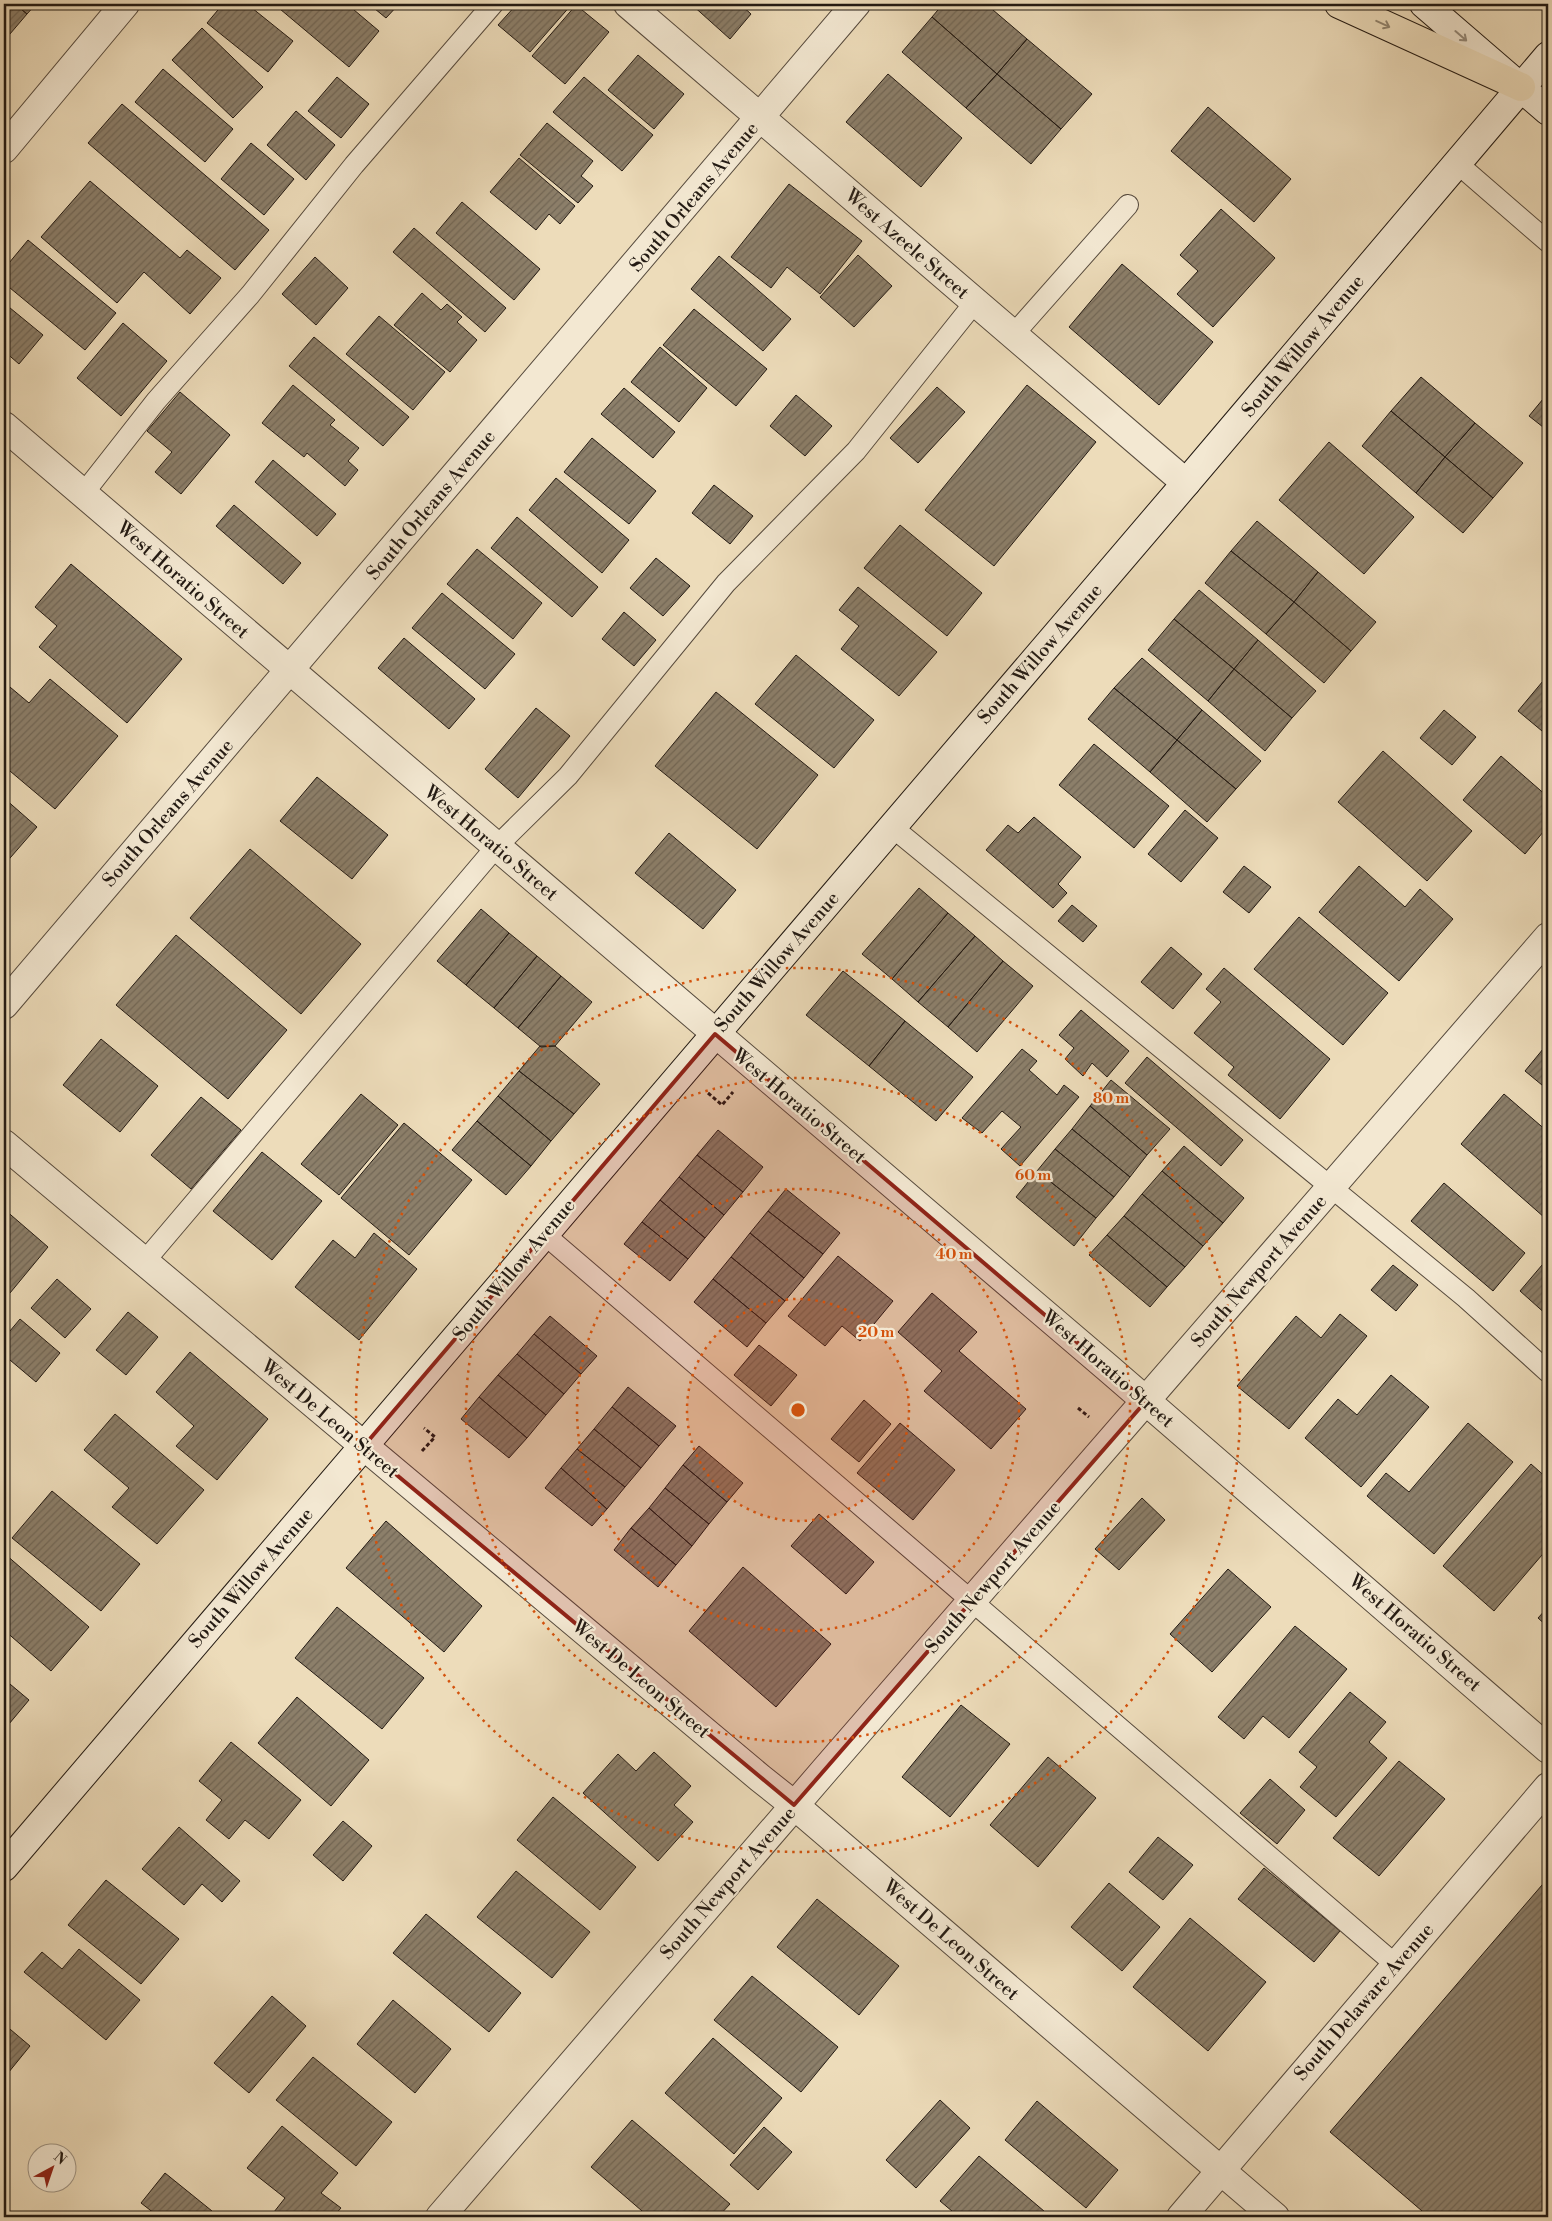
<svg xmlns="http://www.w3.org/2000/svg" width="1552" height="2221" font-family="'Libre Bodoni',serif">
  <style>
    .building { fill: url(#building-hatch); stroke: #231a13 }
    .lines { fill: none; stroke-linecap: round; stroke-linejoin: round }
    .lane-casing { stroke: #564a3d; stroke-width: 22 }
    .street-casing { stroke: #564a3d; stroke-width: 30 }
    .secondary-casing { stroke: #231a13; stroke-width: 30 }
    .highway-casing { stroke: #231a13; stroke-width: 30 }
    .path { stroke: #231a13; stroke-width: 3; stroke-dasharray: 4 2.5; stroke-linecap: butt }
    .lane { stroke: #f3e8d2; stroke-width: 20 }
    .street { stroke: #f3e8d2; stroke-width: 28 }
    .secondary { stroke: #f3e8d2; stroke-width: 28 }
    .highway { stroke: #eddcba; stroke-width: 28 }
    .oneway { stroke: #92856f }
    .oneway2 { stroke: #958b7c }
    .marked { fill: #8f2418; fill-opacity: 0.2; stroke: #8f2418; stroke-width: 4; stroke-linejoin: round }
    .ring { fill: none; stroke: #d4530d; stroke-width: 2.5; stroke-dasharray: 2.5 5 }
    .labels { text-anchor: middle; dominant-baseline: central; stroke-width: 4.5; stroke-linejoin: round; paint-order: stroke }
    .street-label { font-size: 19px; fill: #231a13; stroke: #f3e8d2 }
    .centre { fill: #d4530d; stroke: #f3e8d2; stroke-width: 2.5 }
    .ring-label { font-size: 15px; text-anchor: middle; font-weight: bold; fill: #d4530d; stroke: #f3e8d2; stroke-width: 4.5; stroke-linejoin: round; paint-order: stroke }
  </style>
  <defs>
    <pattern id="building-hatch" width="6" height="6" patternUnits="userSpaceOnUse" patternTransform="scale(1.25)"><rect width="6" height="6" fill="#8c7f6a"/><path d="M-1 1l2-2M0 6l6-6M5 7l2-2" fill="none" stroke="#726756"/></pattern>
  </defs>
  <rect width="100%" height="100%" fill="#eddcba"/>
  <filter id="stains"><feTurbulence type="fractalNoise" baseFrequency=".004" numOctaves="4"/><feColorMatrix values="0 0 0 0 .2 0 0 0 0 .09 0 0 0 0 .02 0 0 0 .5 -.17"/></filter>
  <radialGradient id="worn" r=".72"><stop offset=".6" stop-color="#630" stop-opacity="0"/><stop offset="1" stop-color="#630" stop-opacity=".3"/></radialGradient>
  <path class="building" d="M4,4H15L27,14L4,41Z
    M15,4H36L27,14Z
    M223,4H247L293,41L268,72L207,23Z
    M274,4H347L379,31L349,67Z
    M369,4H399L386,18Z
    M517,4H572L530,52L498,25Z
    M691,4H740L751,14L730,39Z
    M943,4H986L1027,39L997,74L932,17Z
    M576,5L609,32L565,84L532,56Z
    M932,17L997,74L966,108L902,52Z
    M202,28L263,87L233,118L172,60Z
    M1027,39L1092,94L1061,129L997,74Z
    M638,55L684,94L654,129L608,90Z
    M163,69L233,129L205,162L135,102Z
    M888,74L962,138L921,187L846,122Z
    M997,74L1061,129L1031,164L966,108Z
    M337,77L369,104L341,138L308,111Z
    M584,77L653,135L622,171L553,112Z
    M122,104L269,230L235,270L88,143Z
    M1208,107L1291,179L1254,222L1171,151Z
    M296,111L335,145L306,180L267,145Z
    M547,123L593,161L581,176L593,186L578,203L520,155Z
    M251,143L294,179L264,215L221,179Z
    M519,158L575,206L560,224L549,214L536,230L490,192Z
    M90,181L180,258L187,250L221,278L190,314L144,272L117,303L41,237Z
    M789,184L862,241L820,294L787,267L771,288L731,257Z
    M462,202L540,269L514,300L436,233Z
    M1221,209L1275,258L1213,327L1177,294L1198,271L1180,255Z
    M414,228L506,308L485,332L393,252Z
    M28,240L116,313L85,350L4,283V269Z
    M858,255L892,286L854,327L820,297Z
    M719,256L791,319L763,351L691,289Z
    M315,257L348,288L316,325L282,294Z
    M1122,264L1213,342L1159,405L1069,327Z
    M422,293L441,310L447,304L462,317L457,322L477,340L450,372L394,325Z
    M4,303L43,335L19,364L4,351Z
    M694,309L767,369L736,406L663,345Z
    M379,316L445,372L413,410L346,354Z
    M123,323L167,361L121,416L77,378Z
    M314,337L409,417L383,446L289,366Z
    M660,347L707,388L679,422L631,382Z
    M1421,377L1475,423L1445,457L1391,411Z
    M293,385L335,420L330,425L359,448L348,461L358,470L345,486L307,453L304,457L262,423Z
    M1027,385L1096,442L994,566L925,510Z
    M937,387L965,412L918,463L890,438Z
    M624,388L675,432L653,458L601,414Z
    M180,392L230,435L181,494L155,472L172,452L147,431Z
    M1548,393V431L1529,416Z
    M796,395L832,426L805,456L770,426Z
    M1391,411L1445,457L1416,493L1362,446Z
    M1475,423L1523,463L1493,498L1445,457Z
    M592,438L656,491L629,524L564,472Z
    M1329,442L1414,517L1364,574L1279,500Z
    M1445,457L1493,498L1463,533L1416,493Z
    M273,460L336,514L317,536L255,482Z
    M556,478L629,540L602,573L529,510Z
    M714,485L753,516L730,544L692,513Z
    M234,505L301,563L283,584L216,526Z
    M517,517L598,587L572,617L491,548Z
    M1257,521L1318,572L1294,602L1231,551Z
    M900,525L982,593L947,636L864,568Z
    M4,535L10,541L4,548Z
    M477,549L542,603L513,639L447,584Z
    M1231,551L1294,602L1266,634L1205,583Z
    M656,558L690,586L663,616L630,588Z
    M71,564L182,659L127,723L39,647L57,626L35,607Z
    M1318,572L1376,622L1351,651L1294,602Z
    M858,587L937,652L899,696L841,649L859,626L839,610Z
    M1199,590L1258,640L1234,669L1174,619Z
    M442,593L515,654L485,689L412,628Z
    M1294,602L1351,651L1324,683L1266,634Z
    M624,612L656,640L634,666L602,639Z
    M1174,619L1234,669L1208,701L1148,650Z
    M404,638L475,699L449,729L378,668Z
    M1258,640L1316,691L1292,718L1234,669Z
    M796,655L874,720L834,768L755,704Z
    M1142,658L1202,710L1177,740L1114,688Z
    M1234,669L1292,718L1265,751L1208,701Z
    M1548,675V736L1518,711Z
    M50,679L118,736L55,809L4,766V682L29,703Z
    M1114,688L1177,740L1150,772L1088,719Z
    M716,692L818,775L757,849L655,766Z
    M536,708L570,736L518,798L485,769Z
    M1202,710L1261,761L1236,789L1177,740Z
    M1444,710L1476,737L1452,765L1420,738Z
    M1177,740L1236,789L1207,822L1150,772Z
    M1094,744L1169,806L1134,848L1059,785Z
    M1383,751L1472,831L1427,881L1338,802Z
    M1501,756L1548,797V826L1525,854L1463,800Z
    M317,777L388,835L352,879L280,821Z
    M4,798L37,827L4,865Z
    M1185,810L1218,838L1181,882L1148,854Z
    M1034,817L1081,857L1058,884L1067,893L1053,908L986,850L1008,825L1018,833Z
    M669,833L736,890L703,929L635,873Z
    M250,849L361,944L301,1014L190,918Z
    M1244,866L1271,887L1249,913L1223,892Z
    M1359,866L1405,907L1420,889L1453,919L1399,981L1319,912Z
    M919,888L948,913L892,979L862,954Z
    M1072,905L1097,926L1083,942L1058,921Z
    M481,909L509,933L466,985L437,961Z
    M948,913L975,936L918,1002L892,979Z
    M1299,917L1388,993L1343,1045L1254,969Z
    M509,933L537,956L494,1008L466,985Z
    M176,935L287,1030L228,1099L116,1005Z
    M975,936L1003,961L948,1027L918,1002Z
    M1171,947L1202,974L1173,1009L1141,982Z
    M537,956L561,976L518,1028L494,1008Z
    M1003,961L1033,986L977,1052L948,1027Z
    M1224,968L1330,1059L1280,1119L1228,1075L1234,1067L1194,1033L1221,1002L1206,989Z
    M843,971L905,1021L869,1066L806,1015Z
    M561,976L592,1002L555,1046L541,1047L518,1028Z
    M1081,1010L1129,1051L1107,1077L1092,1063L1083,1076L1065,1059L1074,1048L1059,1035Z
    M905,1021L973,1077L936,1121L869,1066Z
    M101,1039L158,1086L120,1132L63,1085Z
    M1548,1043V1090L1525,1071Z
    M540,1046H555L600,1084L574,1114L519,1071Z
    M1022,1049L1037,1061L1029,1070L1057,1095L1064,1085L1079,1097L1020,1166L1001,1149L1021,1127L1002,1111L982,1133L962,1118Z
    M1147,1057L1243,1140L1221,1166L1125,1083Z
    M519,1071L574,1114L551,1141L498,1096Z
    M1111,1080L1170,1129L1147,1155L1090,1106Z
    M361,1094L398,1125L339,1195L301,1164Z
    M1504,1094L1548,1132V1214L1545,1218L1461,1144Z
    M498,1096L551,1141L531,1166L477,1121Z
    M201,1097L241,1130L191,1189L151,1155Z
    M1090,1106L1147,1155L1130,1177L1072,1129Z
    M477,1121L531,1166L506,1195L452,1150Z
    M404,1123L472,1180L409,1255L341,1198Z
    M1072,1129L1130,1177L1114,1197L1055,1149Z
    M718,1130L763,1167L743,1192L697,1155Z
    M1184,1146L1244,1198L1223,1223L1162,1171Z
    M1055,1149L1114,1197L1096,1218L1037,1171Z
    M262,1152L322,1201L272,1260L213,1211Z
    M697,1155L743,1192L724,1215L679,1177Z
    M1037,1171L1096,1218L1074,1246L1016,1197Z
    M1162,1171L1223,1223L1203,1246L1142,1194Z
    M679,1177L724,1215L705,1238L660,1200Z
    M1444,1183L1525,1253L1493,1291L1411,1221Z
    M786,1189L840,1233L823,1254L768,1211Z
    M1142,1194L1203,1246L1185,1267L1124,1216Z
    M660,1200L705,1238L688,1259L642,1222Z
    M4,1209L48,1247L10,1293L4,1288Z
    M768,1211L823,1254L804,1278L750,1233Z
    M1124,1216L1185,1267L1167,1287L1107,1235Z
    M642,1222L688,1259L670,1281L624,1244Z
    M374,1233L417,1269L359,1340L295,1287L333,1240L355,1258Z
    M750,1233L804,1278L785,1301L731,1257Z
    M1107,1235L1167,1287L1150,1307L1089,1255Z
    M838,1256L893,1301L860,1341L842,1326L825,1346L788,1316Z
    M731,1257L785,1301L766,1323L713,1279Z
    M1548,1258V1316L1520,1291Z
    M1393,1265L1418,1285L1396,1311L1371,1290Z
    M57,1279L91,1309L65,1338L31,1308Z
    M713,1279L766,1323L747,1347L694,1302Z
    M932,1293L977,1332L959,1351L1026,1409L991,1449L924,1391L942,1371L898,1332Z
    M128,1312L158,1337L126,1375L96,1350Z
    M1340,1314L1367,1336L1289,1429L1237,1386L1296,1316L1321,1338Z
    M550,1316L597,1356L581,1374L534,1334Z
    M20,1319L60,1353L36,1382L4,1355V1338Z
    M534,1334L581,1374L564,1394L517,1354Z
    M759,1345L797,1375L771,1406L734,1375Z
    M190,1352L268,1419L217,1480L176,1446L194,1426L156,1392Z
    M517,1354L564,1394L546,1415L498,1375Z
    M498,1375L546,1415L527,1438L479,1397Z
    M1391,1375L1429,1407L1361,1487L1305,1438L1338,1399L1357,1415Z
    M628,1387L676,1426L659,1446L612,1407Z
    M479,1397L527,1438L509,1458L461,1419Z
    M864,1400L891,1424L859,1462L831,1439Z
    M612,1407L659,1446L641,1468L594,1429Z
    M115,1414L204,1490L157,1544L112,1507L129,1488L84,1450Z
    M900,1423L955,1470L913,1520L857,1473Z
    M1468,1423L1513,1462L1434,1554L1367,1496L1386,1473L1409,1492Z
    M594,1429L641,1468L625,1487L577,1449Z
    M699,1446L743,1483L727,1502L683,1465Z
    M577,1449L625,1487L607,1509L561,1468Z
    M1531,1464L1548,1479V1548L1494,1611L1443,1566Z
    M683,1465L727,1502L709,1524L665,1488Z
    M561,1468L607,1509L592,1526L545,1488Z
    M665,1488L709,1524L692,1546L649,1508Z
    M52,1491L140,1564L101,1611L12,1538Z
    M1142,1498L1165,1520L1119,1570L1095,1549Z
    M649,1508L692,1546L676,1565L631,1528Z
    M819,1514L874,1562L846,1594L791,1546Z
    M386,1521L482,1606L444,1652L346,1568Z
    M631,1528L676,1565L658,1587L614,1550Z
    M5,1554L89,1627L51,1671L4,1630V1556Z
    M743,1567L831,1644L776,1707L689,1631Z
    M1228,1569L1271,1607L1212,1672L1170,1634Z
    M337,1607L424,1678L382,1729L295,1658Z
    M1548,1607V1627L1538,1618Z
    M1295,1626L1347,1669L1289,1738L1263,1716L1244,1739L1218,1717Z
    M4,1679L29,1700L4,1730Z
    M1350,1692L1386,1722L1369,1742L1387,1758L1336,1817L1300,1787L1317,1767L1299,1752Z
    M297,1697L369,1760L331,1806L258,1743Z
    M961,1705L1010,1744L950,1817L902,1777Z
    M231,1742L301,1800L269,1839L245,1820L229,1839L206,1820L222,1800L199,1781Z
    M654,1752L691,1786L674,1805L693,1822L658,1861L583,1793L618,1754L636,1771Z
    M1048,1757L1096,1798L1038,1867L990,1825Z
    M1399,1761L1445,1799L1379,1876L1333,1838Z
    M1270,1779L1305,1810L1277,1844L1240,1813Z
    M553,1797L636,1867L600,1910L517,1840Z
    M343,1821L372,1846L343,1881L313,1855Z
    M179,1827L240,1881L222,1902L202,1884L184,1905L142,1869Z
    M1158,1837L1193,1865L1163,1900L1129,1872Z
    M1264,1868L1340,1931L1314,1962L1238,1899Z
    M516,1871L590,1932L552,1978L477,1917Z
    M1548,1878V2056L1545,2060L1548,2063V2217H1429L1330,2132Z
    M106,1880L179,1939L141,1984L68,1925Z
    M1109,1883L1160,1927L1122,1971L1071,1927Z
    M817,1899L899,1966L859,2015L777,1947Z
    M426,1914L521,1993L489,2032L393,1953Z
    M1190,1918L1266,1982L1208,2051L1133,1987Z
    M79,1949L140,2000L106,2040L24,1972L42,1952L62,1969Z
    M752,1976L838,2047L801,2092L714,2020Z
    M272,1996L306,2026L249,2093L214,2063Z
    M393,2000L451,2049L415,2093L357,2044Z
    M4,2024L30,2046L4,2078Z
    M713,2038L782,2098L734,2154L665,2093Z
    M313,2057L392,2122L356,2166L276,2100Z
    M940,2100L970,2128L916,2188L886,2160Z
    M1037,2101L1118,2170L1086,2208L1005,2140Z
    M632,2120L730,2204L718,2217H697L689,2211L684,2217H649L591,2167Z
    M282,2126L338,2173L321,2193L341,2208L333,2217H270L285,2198L247,2168Z
    M764,2127L792,2152L758,2190L730,2165Z
    M979,2156L1051,2217H959L940,2201Z
    M165,2173L212,2211L207,2217H159L141,2203Z"/>
  <g class="lines">
    <g class="lane-casing">
      <path id="lane" d="M1458,164L1548,242
        M1013,335L1128,205
        M83,494L156,401L250,295L354,165L493,4
        M892,827L1466,1298L1548,1372
        M544,1234L1396,1965
        M144,1262L496,847L568,776L726,583L856,451L975,302"/>
    </g>
    <g class="street-casing">
      <path id="street" d="M628,4L1186,483
        M4,149L125,4
        M4,426L1108,1368L1548,1749
        M4,1005L856,4
        M4,1144L760,1778L794,1805L1275,2217
        M440,2217L825,1770L1548,937
        M1181,2217L1548,1787"/>
    </g>
    <g class="secondary-casing">
      <path id="secondary" d="M1424,4L1548,111
        M4,1867L1186,483L1548,56"/>
    </g>
    <g class="highway-casing">
      <path id="highway" d="M1339,4L1521,87"/>
    </g>
    <path class="path" d="M708,1093L722,1105L733,1092
      M1078,1408L1089,1417
      M422,1451L435,1437L424,1428"/>
    <use href="#lane" class="lane"/>
    <use href="#street" class="street"/>
    <use href="#secondary" class="secondary"/>
    <use href="#highway" class="highway"/>
  </g>
  <defs><path id="oneway-shaft" d="M-6 0H5M1.5-3L5.5 0L1.5 3" fill="none" stroke-width="1.6" stroke-linecap="round" stroke-linejoin="round" transform="scale(1.25)"/></defs>
  <use class="oneway" href="#oneway-shaft" transform="translate(1383 24) rotate(25)"/>
  <use class="oneway2" href="#oneway-shaft" transform="translate(1461 36) rotate(41)"/>
  <path class="marked" d="M715,1034L1146,1401L794,1805L363,1447Z"/>
  <circle cx="798" cy="1410" r="111" fill="#d4530d" fill-opacity=".12"/>
  <g class="ring">
    <circle cx="798" cy="1410" r="111"/>
    <circle cx="798" cy="1410" r="221"/>
    <circle cx="798" cy="1410" r="332"/>
    <circle cx="798" cy="1410" r="442"/>
  </g>
  <g class="labels">
    <g class="street-label">
      <text transform="translate(694 197) rotate(-50)">South Orleans Avenue</text>
      <text transform="translate(907 244) rotate(41)">West Azeele Street</text>
      <text transform="translate(1303 346) rotate(-50)">South Willow Avenue</text>
      <text transform="translate(431 505) rotate(-50)">South Orleans Avenue</text>
      <text transform="translate(183 580) rotate(41)">West Horatio Street</text>
      <text transform="translate(1040 654) rotate(-49)">South Willow Avenue</text>
      <text transform="translate(168 813) rotate(-49)">South Orleans Avenue</text>
      <text transform="translate(491 843) rotate(40)">West Horatio Street</text>
      <text transform="translate(777 962) rotate(-49)">South Willow Avenue</text>
      <text transform="translate(799 1106) rotate(40)">West Horatio Street</text>
      <text transform="translate(514 1270) rotate(-50)">South Willow Avenue</text>
      <text transform="translate(1259 1271) rotate(-49)">South Newport Avenue</text>
      <text transform="translate(1108 1369) rotate(41)">West Horatio Street</text>
      <text transform="translate(330 1419) rotate(40)">West De Leon Street</text>
      <text transform="translate(993 1577) rotate(-49)">South Newport Avenue</text>
      <text transform="translate(251 1578) rotate(-49)">South Willow Avenue</text>
      <text transform="translate(1415 1633) rotate(41)">West Horatio Street</text>
      <text transform="translate(641 1679) rotate(40)">West De Leon Street</text>
      <text transform="translate(728 1883) rotate(-49)">South Newport Avenue</text>
      <text transform="translate(951 1940) rotate(41)">West De Leon Street</text>
      <text transform="translate(1364 2002) rotate(-49)">South Delaware Avenue</text>
    </g>
  </g>
  <circle cx="798" cy="1410" r="8" class="centre"/>
  <g class="ring-label">
    <text x="1111" y="1103">80 m</text>
    <text x="1033" y="1180">60 m</text>
    <text x="954" y="1259">40 m</text>
    <text x="876" y="1337">20 m</text>
  </g>
  <rect width="1552" height="2221" fill="none" stroke="#eddcba" stroke-width="20"/>
  <rect x="5" y="5" width="1542" height="2211" fill="none" stroke="#231a13" stroke-width="2.5"/>
  <rect x="10" y="10" width="1532" height="2201" fill="none" stroke="#231a13"/>
  <g transform="translate(52 2168) rotate(40)"><circle r="24" fill="#f3e8d2" stroke="#a09686"/>
  <path d="M0-4L9 19L0 12L-9 19Z" fill="#8f2418"/>
  <text y="-8" font-size="14" font-weight="bold" text-anchor="middle" fill="#231a13">N</text>
  </g>
  <rect width="100%" height="100%" filter="url(#stains)"/>
  <rect width="100%" height="100%" fill="url(#worn)"/>
</svg>
